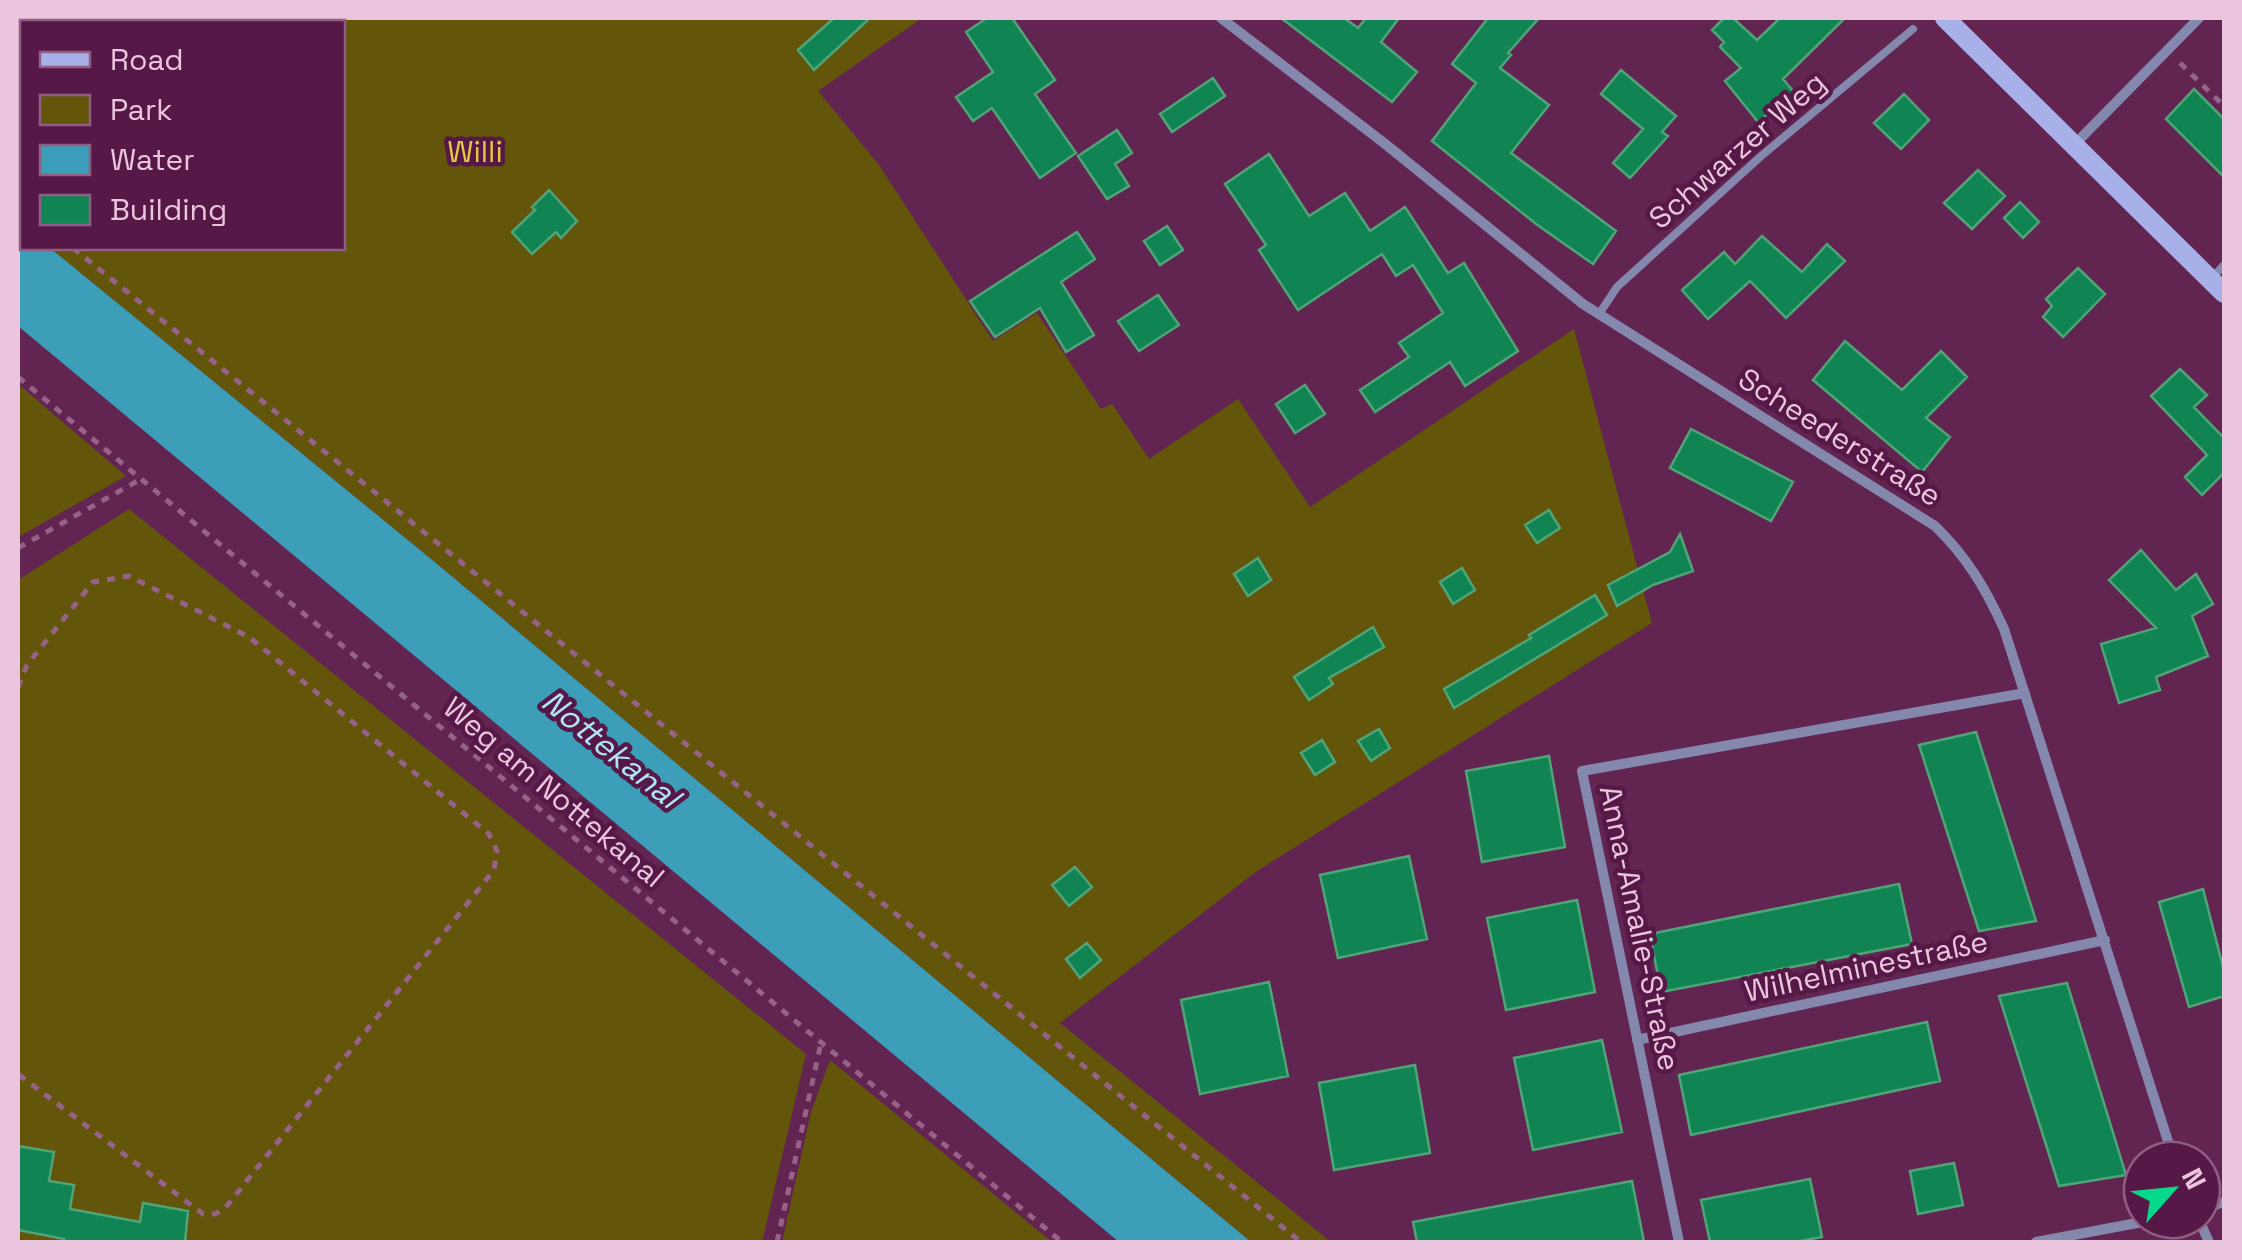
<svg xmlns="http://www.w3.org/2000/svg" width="2242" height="1260" font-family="'Space Grotesk',sans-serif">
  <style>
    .green { fill: #63560b }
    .water { fill: #3c9eb8 }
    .building { fill: #118454; stroke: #50a478; stroke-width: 2.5 }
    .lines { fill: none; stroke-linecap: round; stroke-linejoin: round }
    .path { stroke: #966287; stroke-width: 5; stroke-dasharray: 8 8; stroke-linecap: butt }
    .service { stroke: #8388ac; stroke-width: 8 }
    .minor { stroke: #8388ac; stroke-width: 10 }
    .secondary { stroke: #a8b0e9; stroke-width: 20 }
    .labels { text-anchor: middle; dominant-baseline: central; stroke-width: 9; stroke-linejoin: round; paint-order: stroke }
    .street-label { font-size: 30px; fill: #eac5dd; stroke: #561947 }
    .park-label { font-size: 30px; fill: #e3ca42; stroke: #561947 }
    .water-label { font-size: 32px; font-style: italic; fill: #afe6f7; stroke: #561947 }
  </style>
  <rect width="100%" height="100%" fill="#622552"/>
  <path class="green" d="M18,18H82L89,22H22V225L18,221Z
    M242,18H922L818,91L879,165L993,341L1037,313L1101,409L1112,404L1149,459L1238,399L1310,507L1574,329L1652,623L1257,871L1060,1023L1331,1242H1251L425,554L50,248H342V22H235Z
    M18,384L126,476L18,537Z
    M129,509L806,1054L762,1242H18V580Z
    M830,1060L1052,1242H782L811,1112Z"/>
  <path class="water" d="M18,221L22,225V248H50L425,554L1251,1242H1119L18,326Z"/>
  <path class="building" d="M834,18H870L814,70L798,50Z
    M987,18H1012L1055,80L1035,94L1076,153L1040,178L992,108L973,121L956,97L993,72L966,32Z
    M1281,18H1344L1358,28L1366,18H1399L1381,42L1417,72L1392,102Z
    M1488,18H1539L1508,53L1511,55L1500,68L1549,105L1511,153L1616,231L1593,264L1536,224L1432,141L1476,83L1452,64Z
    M1724,18H1733L1757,40L1780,18H1845L1783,79L1794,92L1758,122L1725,81L1741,68L1720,47L1724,42L1712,30Z
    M1621,70L1676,116L1662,132L1668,136L1630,178L1613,163L1643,129L1601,94Z
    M1213,78L1225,96L1172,132L1160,114Z
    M2194,89L2224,119V177L2166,119Z
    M1904,94L1929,120L1901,149L1874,123Z
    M1117,130L1132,153L1115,164L1129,186L1107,199L1078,156Z
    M1269,154L1309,216L1345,193L1370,231L1405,207L1448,273L1464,263L1518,351L1465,386L1450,362L1375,412L1360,390L1409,357L1399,343L1443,313L1413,265L1396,276L1382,254L1298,310L1259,250L1266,245L1225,184Z
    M1978,170L2005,196L1972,229L1944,203Z
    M549,190L577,221L561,238L556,232L532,254L512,232L535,210L532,207Z
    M2020,202L2039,222L2023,238L2004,218Z
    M1167,226L1183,250L1160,265L1144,241Z
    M1077,232L1095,259L1061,282L1094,335L1066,352L1040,308L995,337L970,301Z
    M1762,236L1802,272L1827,244L1845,261L1786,318L1750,281L1708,319L1682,290L1724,252L1735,264Z
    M2078,268L2105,294L2063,337L2043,317L2052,306L2046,299Z
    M1158,295L1179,325L1139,351L1118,321Z
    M1845,341L1902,390L1941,351L1967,377L1926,418L1950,437L1922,472L1813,380Z
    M2180,369L2207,395L2194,407L2224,438V473L2202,495L2185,477L2207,455L2151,396Z
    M1305,385L1325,414L1295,433L1276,404Z
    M1691,429L1793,482L1771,521L1670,468Z
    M1549,510L1560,528L1537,543L1525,525Z
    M1680,534L1693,571L1653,585L1617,606L1608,585L1670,552Z
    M2141,550L2176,590L2196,574L2213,604L2192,616L2208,656L2156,677L2160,690L2119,703L2101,644L2156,628L2109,580Z
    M1258,558L1271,580L1248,596L1234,574Z
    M1462,568L1475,590L1453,604L1440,582Z
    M1595,595L1607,615L1454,708L1444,689L1531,638L1529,635Z
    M1373,627L1384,647L1329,678L1333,684L1309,700L1294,677Z
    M1379,729L1390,748L1371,761L1358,741Z
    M1976,732L2036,921L1979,931L1919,745Z
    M1322,740L1335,762L1315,775L1301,753Z
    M1549,756L1565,847L1482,862L1466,771Z
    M1409,856L1427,939L1338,958L1320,875Z
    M1075,867L1092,887L1069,906L1052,885Z
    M1899,884L1912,944L1661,992L1650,934Z
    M2203,889L2224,971V996L2189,1007L2159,902Z
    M1577,900L1595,992L1506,1010L1487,918Z
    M1087,943L1101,960L1080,978L1066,959Z
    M1269,982L1288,1076L1200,1094L1181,1000Z
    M2067,983L2126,1175L2059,1186L1999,996Z
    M1927,1022L1940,1081L1691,1135L1679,1075Z
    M1602,1040L1622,1132L1533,1150L1514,1058Z
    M1415,1065L1430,1153L1334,1170L1319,1083Z
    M18,1146L54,1152L49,1181L74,1185L70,1209L140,1222L143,1203L188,1211L185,1242H64V1239L18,1230Z
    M1954,1163L1963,1205L1918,1214L1910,1171Z
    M1810,1179L1822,1237L1795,1242H1710L1701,1200Z
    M1632,1181L1644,1242H1417L1413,1222Z"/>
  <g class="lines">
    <path class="path" d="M2180,63L2224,106
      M18,202L22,206
      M73,248L1301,1242
      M18,377L1062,1242
      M18,548L141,479
      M18,687L27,665L93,582L129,576L249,637L489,834L497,851L494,870L226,1207L215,1214H203L18,1074
      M777,1242L821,1043"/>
    <path class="service" d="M2211,279L2224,265
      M1599,314L1617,287L1760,157L1913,29"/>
    <path class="minor" d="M1221,18L1384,143L1583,304L1935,526C1967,557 1986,589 2004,629L2174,1160
      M2074,145L2199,18
      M1637,1040L2105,940
      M2202,1209L2224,1202
      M2199,1220L2209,1242
      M1679,1242L1582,771L2025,693
      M2036,1242L2153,1220"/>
    <path class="secondary" d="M1945,18L2224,293"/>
  </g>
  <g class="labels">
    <g class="street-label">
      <text transform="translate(1737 150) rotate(-41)">Schwarzer Weg</text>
      <text transform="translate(1840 437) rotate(32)">Scheederstraße</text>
      <text transform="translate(554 792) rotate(40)">Weg am Nottekanal</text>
      <text transform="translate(1640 928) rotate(78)">Anna-Amalie-Straße</text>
      <text transform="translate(1866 966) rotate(-12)">Wilhelminestraße</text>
    </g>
    <g class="park-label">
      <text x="475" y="151">Willi</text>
    </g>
    <g class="water-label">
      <text transform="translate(611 749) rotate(39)">Nottekanal</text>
    </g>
  </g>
  <rect width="2242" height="1260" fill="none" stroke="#eac5dd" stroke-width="40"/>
  <rect x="20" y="20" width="325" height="230" fill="#561947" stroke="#915e83" stroke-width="2.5"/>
  <rect x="40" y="52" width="50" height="15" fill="#a8b0e9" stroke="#915e83" stroke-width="2.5"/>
  <text x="110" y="70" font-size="30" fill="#eac5dd">Road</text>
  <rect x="40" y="95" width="50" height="30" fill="#63560b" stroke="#915e83" stroke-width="2.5"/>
  <text x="110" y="120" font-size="30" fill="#eac5dd">Park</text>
  <rect x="40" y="145" width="50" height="30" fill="#3c9eb8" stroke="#915e83" stroke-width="2.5"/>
  <text x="110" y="170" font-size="30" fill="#eac5dd">Water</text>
  <rect x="40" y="195" width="50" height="30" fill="#118454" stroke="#915e83" stroke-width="2.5"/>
  <text x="110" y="220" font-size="30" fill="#eac5dd">Building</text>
  <g transform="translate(2172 1190) rotate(63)"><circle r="48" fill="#561947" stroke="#915e83" stroke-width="2.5"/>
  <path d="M0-8L18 38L0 25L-18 38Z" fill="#07d98b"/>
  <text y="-15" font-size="28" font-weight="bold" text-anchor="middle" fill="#eac5dd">N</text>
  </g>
</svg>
